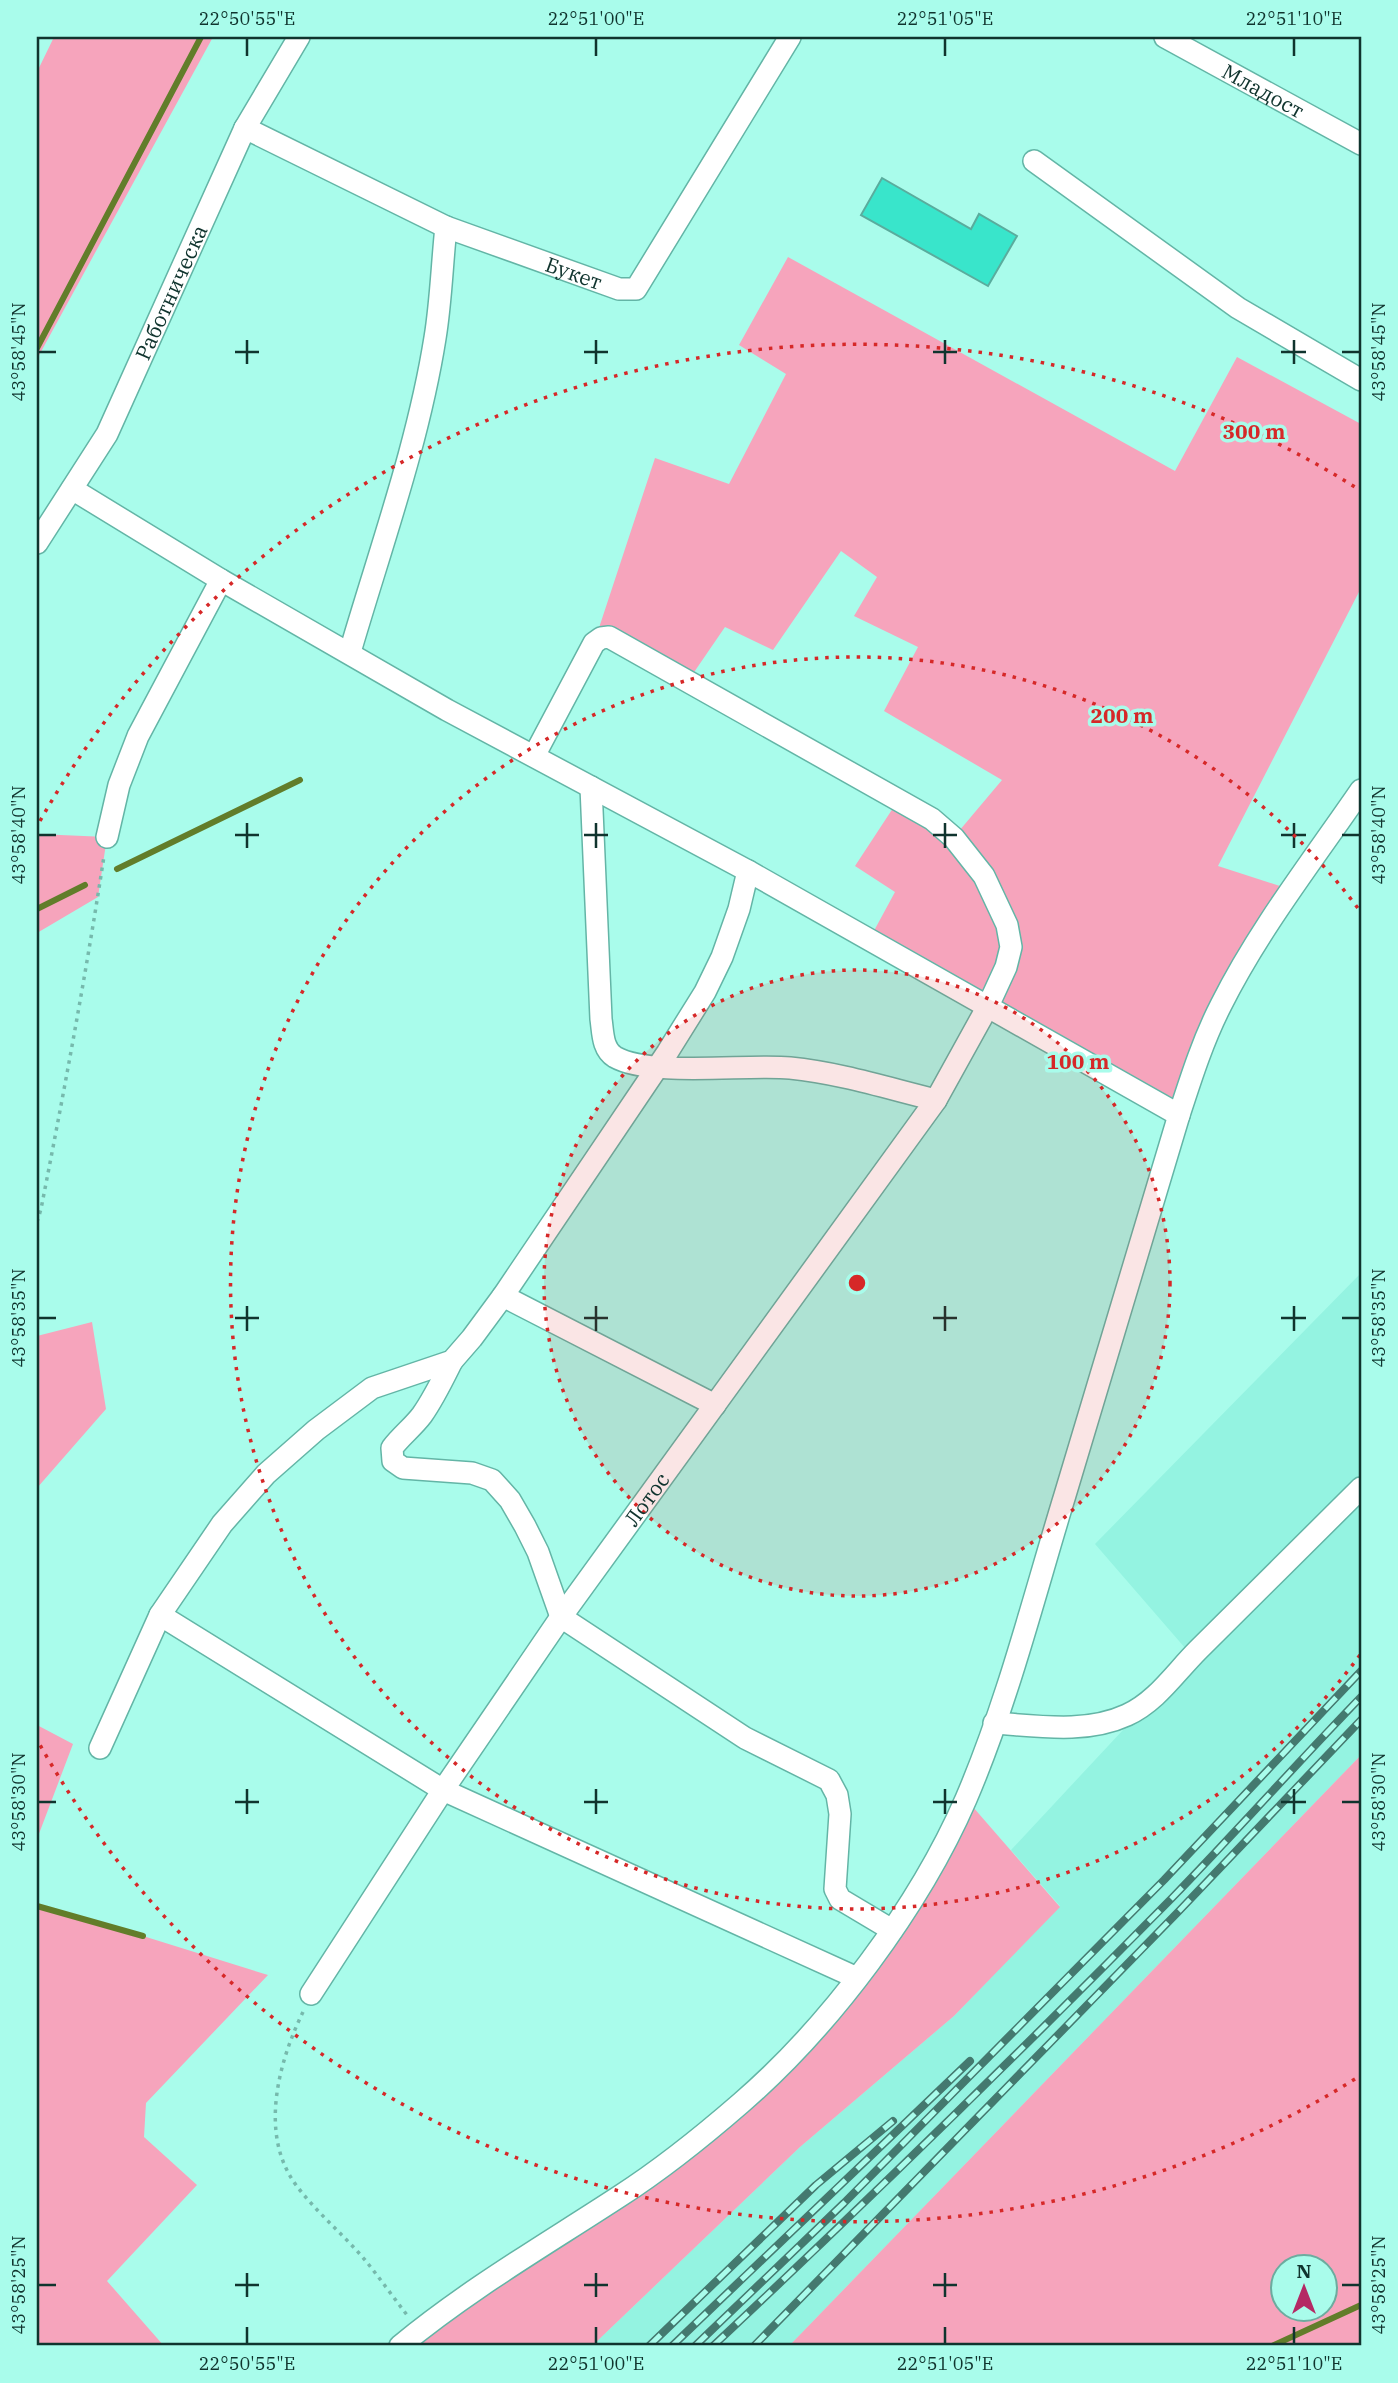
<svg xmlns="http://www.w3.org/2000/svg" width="1398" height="2383" font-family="'IBM Plex Serif',serif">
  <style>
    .built { fill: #94f3e1 }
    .green { fill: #f6a4bc; fill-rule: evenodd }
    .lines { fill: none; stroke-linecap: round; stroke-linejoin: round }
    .stream { stroke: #627d2a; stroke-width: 6 }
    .building { fill: #39e5cb; stroke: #5aac9d; stroke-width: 2 }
    .minor-casing { stroke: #63b5a6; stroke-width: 24 }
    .path { stroke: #76b9ac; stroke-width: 3.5; stroke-dasharray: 3.5 5; stroke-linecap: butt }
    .minor { stroke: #fff; stroke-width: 21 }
    .rail-casing { stroke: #44796f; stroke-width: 8 }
    .rail { stroke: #a9fceb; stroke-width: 5; stroke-dasharray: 16; stroke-linecap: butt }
    .ticks { fill: none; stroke: #10342e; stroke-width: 2.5 }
    .ring { fill: none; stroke: #d62828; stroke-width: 3.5; stroke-dasharray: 3.5 7 }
    .labels { text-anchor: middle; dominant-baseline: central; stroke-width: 7; stroke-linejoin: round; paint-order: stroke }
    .street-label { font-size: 21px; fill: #10342e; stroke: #a9fceb }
    .centre { fill: #d62828; stroke: #a9fceb; stroke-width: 3.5 }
    .ring-label { font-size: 21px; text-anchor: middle; font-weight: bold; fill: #d62828; stroke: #a9fceb; stroke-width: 7; stroke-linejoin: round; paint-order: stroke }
    .neatline { fill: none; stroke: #10342e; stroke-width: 2.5 }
    .ticks-label { font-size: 18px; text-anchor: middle; fill: #10342e }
  </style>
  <rect width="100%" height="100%" fill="#a9fceb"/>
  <path class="built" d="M1361,1273V1755L789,2346H592L800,2147L954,2016L1060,1906L1011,1850L1192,1656L1095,1544Z"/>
  <path class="green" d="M54,37H213L37,359V72Z
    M788,257L1175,471L1237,357L1361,424V588L1218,866L1292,890L1245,963L1179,1115L869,940L895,892L855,866L899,799L954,837L1002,780L884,711L918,647L854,616L877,577L841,551L773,650L725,627L688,681L594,643L655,458L729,484L786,374L739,345Z
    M37,834L107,837L98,897L37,933Z
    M92,1322L106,1409L37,1488V1336Z
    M37,1725L73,1744L37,1839Z
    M1361,1755V2346H789ZM1282,2268H1324V2310H1282Z
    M966,1799L1060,1907L954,2016L800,2147L592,2346H400L671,2159L857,1978Z
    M37,1906L143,1936L268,1975L146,2103L144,2137L197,2185L107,2281L164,2346H37Z"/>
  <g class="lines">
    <path class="stream" d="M37,348L201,37
      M117,869L300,780
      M37,909L85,885
      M37,1906L143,1936
      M1272,2346L1361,2305"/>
  </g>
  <path class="building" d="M882,178L971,229L979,214L1017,236L988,286L861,215Z"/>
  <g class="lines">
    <g class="minor-casing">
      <g id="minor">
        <path id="s1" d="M1165,37L1361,144"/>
        <path id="s2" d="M245,128L446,227L619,289H636L790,37"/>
        <path d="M1034,161L1238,308L1361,380"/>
        <path d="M72,489L221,580L447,710L748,871L1179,1115"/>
        <path id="s3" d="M37,543L107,434L245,128L299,37"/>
        <path d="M350,652C380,549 418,445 435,338C441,302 442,264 446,227"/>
        <path d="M591,787L601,1019C603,1032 602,1049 615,1057C650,1077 747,1064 790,1068C840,1073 887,1088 936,1100"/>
        <path d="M107,837L119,785L138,736L221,580"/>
        <path d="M503,1296L715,1405"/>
        <path d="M452,1361C443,1379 434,1398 422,1415C413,1427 401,1436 392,1448L393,1461L403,1468L472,1473L492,1480L510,1500L525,1526L538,1552L561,1617L745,1738L829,1780L837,1795L840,1814L835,1889L840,1899L892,1930"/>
        <path d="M160,1615L443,1790L857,1978"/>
        <path d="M994,1723C1038,1726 1086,1734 1127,1715C1156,1702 1175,1673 1198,1650C1252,1596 1307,1542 1361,1488"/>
        <path d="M100,1748L160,1615L222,1524L266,1474L316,1430L372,1388L452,1361L472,1338L503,1296L667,1053L705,992L722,957L739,909L748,871"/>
        <path id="s4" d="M311,1994L443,1790L561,1617L936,1100L988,1006L1006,967L1011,947L1007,925L984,876L954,838L932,819L609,637L601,638L594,643L534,756"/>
        <path d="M400,2346C469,2289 545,2245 620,2196C662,2169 703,2136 741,2103C830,2026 919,1907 966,1799C1008,1701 1034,1596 1065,1495C1103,1368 1140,1241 1179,1115C1191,1078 1203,1040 1221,1005C1259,929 1313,860 1361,790"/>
      </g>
    </g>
    <path class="path" d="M37,1222L41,1209C64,1092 86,974 104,856
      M303,2012C278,2063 259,2135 296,2185C316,2212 343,2234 365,2260C379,2277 393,2297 407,2315"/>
    <use href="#minor" class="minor"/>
    <g class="rail-casing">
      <path id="rail" d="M649,2346L816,2185L893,2121
        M672,2346L970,2061
        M695,2346L844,2203L1164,1880L1361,1671
        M713,2346C869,2200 1022,2050 1172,1898C1236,1832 1297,1763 1361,1697
        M754,2346L1179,1911L1361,1720"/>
    </g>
    <use href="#rail" class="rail"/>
  </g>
  <path class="ticks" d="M247,38V56M596,38V56M945,38V56M1294,38V56M247,340V364M596,340V364M945,340V364M1294,340V364M38,352H56M235,352H259M584,352H608M933,352H957M1281,352H1306M1342,352H1360M247,823V848M596,823V848M945,823V848M1294,823V848M38,835H56M235,835H259M584,835H608M933,835H957M1281,835H1306M1342,835H1360M247,1306V1331M596,1306V1331M945,1306V1331M1294,1306V1331M38,1318H56M235,1318H259M584,1318H608M933,1318H957M1281,1318H1306M1342,1318H1360M247,1789V1814M596,1789V1814M945,1789V1814M1294,1789V1814M38,1802H56M235,1802H259M584,1802H608M933,1802H957M1281,1802H1306M1342,1802H1360M247,2273V2297M596,2273V2297M945,2273V2297M38,2285H56M235,2285H259M584,2285H608M933,2285H957M1342,2285H1360M247,2327V2344M596,2327V2344M945,2327V2344M1294,2327V2344"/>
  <circle cx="857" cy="1283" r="313" fill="#d62828" fill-opacity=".12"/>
  <g class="ring">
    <circle cx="857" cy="1283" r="313"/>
    <path d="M1360 1655A626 626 0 1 1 1360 911"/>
    <path d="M1355 2079A939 939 0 0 1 40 1745M40 821A939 939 0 0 1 1355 487"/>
  </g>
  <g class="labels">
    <g class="street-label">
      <text stroke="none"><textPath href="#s1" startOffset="112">Младост</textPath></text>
      <text stroke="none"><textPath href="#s2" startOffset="360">Букет</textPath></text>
      <text stroke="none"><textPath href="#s3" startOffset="285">Работническа</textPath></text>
      <text stroke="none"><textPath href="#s4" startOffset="598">Лотос</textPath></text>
    </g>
  </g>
  <circle cx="857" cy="1283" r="10" class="centre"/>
  <g class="ring-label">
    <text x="1254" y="439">300 m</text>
    <text x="1122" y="723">200 m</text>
    <text x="1078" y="1069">100 m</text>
  </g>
  <rect width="1398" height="2383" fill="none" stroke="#a9fceb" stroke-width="77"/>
  <g transform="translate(1304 2288)"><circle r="33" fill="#a9fceb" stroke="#6cac9f" stroke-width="2"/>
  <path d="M0-5L12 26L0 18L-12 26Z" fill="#b42964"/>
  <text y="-10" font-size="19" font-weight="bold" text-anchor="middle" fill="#10342e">N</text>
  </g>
  <rect x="38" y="38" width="1322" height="2306" class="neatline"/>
  <g class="ticks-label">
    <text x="247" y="25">22°50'55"E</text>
    <text x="596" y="25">22°51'00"E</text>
    <text x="945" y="25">22°51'05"E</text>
    <text x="1294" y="25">22°51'10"E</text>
    <text transform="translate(19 352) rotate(-90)" y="6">43°58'45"N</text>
    <text transform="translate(1379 352) rotate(-90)" y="6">43°58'45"N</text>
    <text transform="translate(19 835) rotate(-90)" y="6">43°58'40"N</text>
    <text transform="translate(1379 835) rotate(-90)" y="6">43°58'40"N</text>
    <text transform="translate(19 1318) rotate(-90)" y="6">43°58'35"N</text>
    <text transform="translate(1379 1318) rotate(-90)" y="6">43°58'35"N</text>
    <text transform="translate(19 1802) rotate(-90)" y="6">43°58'30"N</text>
    <text transform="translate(1379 1802) rotate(-90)" y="6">43°58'30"N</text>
    <text transform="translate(19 2285) rotate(-90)" y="6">43°58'25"N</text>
    <text transform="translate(1379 2285) rotate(-90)" y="6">43°58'25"N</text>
    <text x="247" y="2370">22°50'55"E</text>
    <text x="596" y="2370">22°51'00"E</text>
    <text x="945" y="2370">22°51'05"E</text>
    <text x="1294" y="2370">22°51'10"E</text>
  </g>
</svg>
